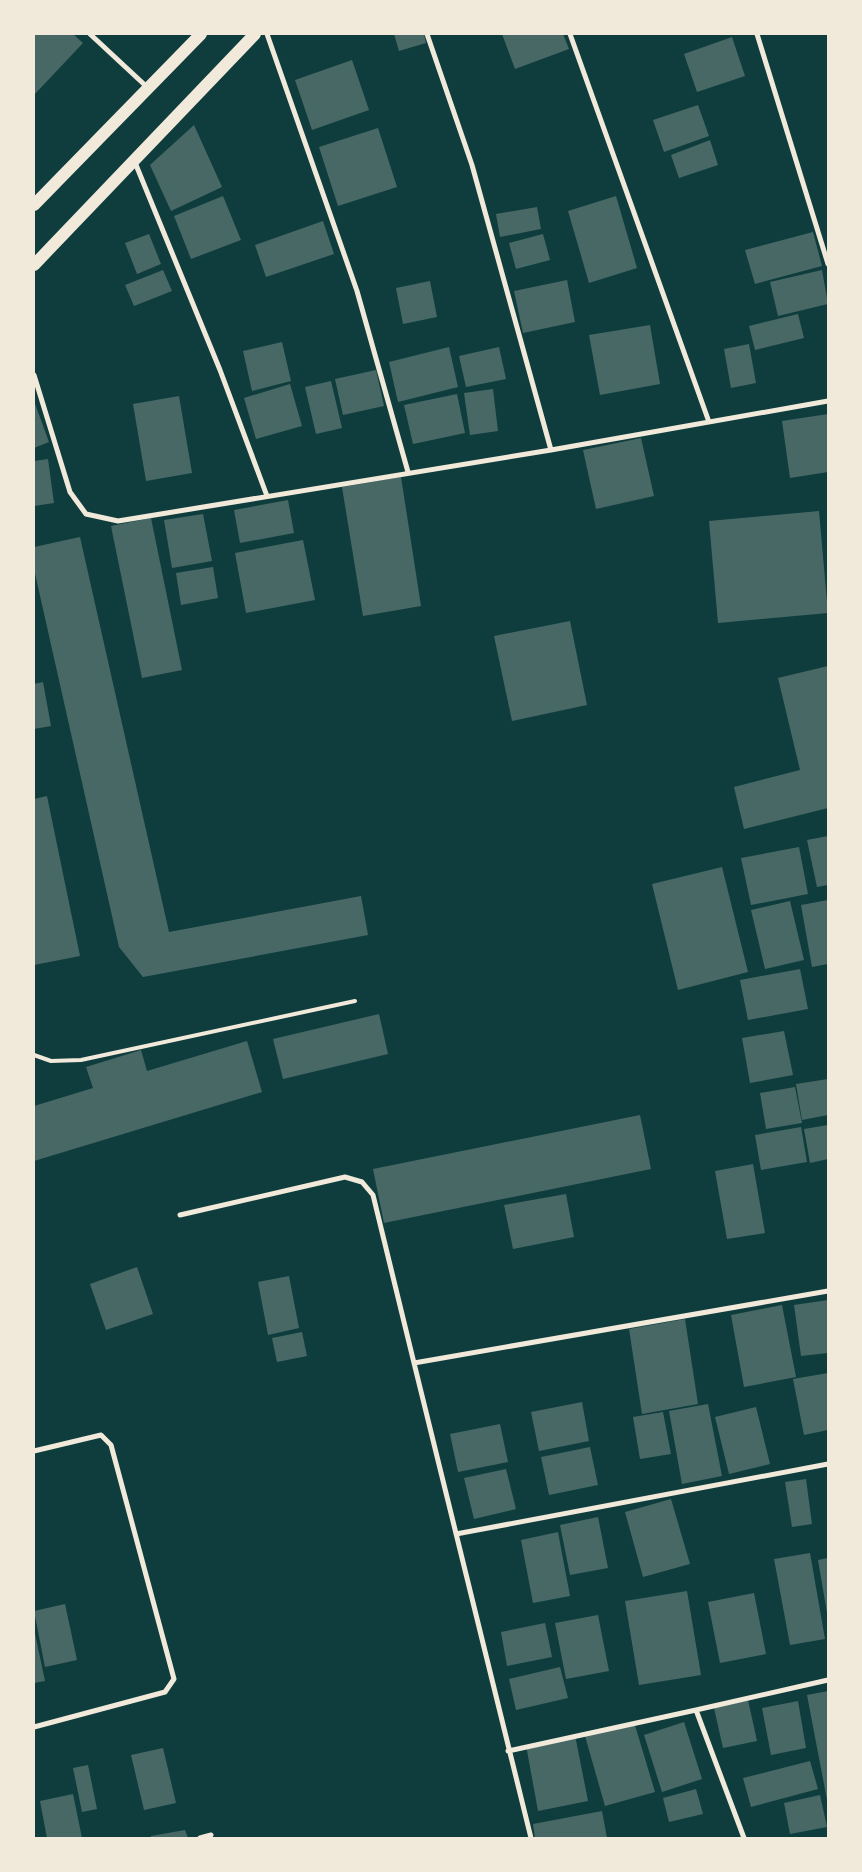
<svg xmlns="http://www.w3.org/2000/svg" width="862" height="1872" font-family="Cabin,sans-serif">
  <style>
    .building { fill: #486865 }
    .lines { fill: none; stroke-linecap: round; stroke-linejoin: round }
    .service { stroke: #f1e9da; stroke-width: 4 }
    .minor { stroke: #f1e9da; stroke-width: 5 }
    .primary { stroke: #f1e9da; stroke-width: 12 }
  </style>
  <rect width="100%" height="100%" fill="#0f3d3e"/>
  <path class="building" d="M34,34H73L83,43L34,95Z
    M394,34H424L426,43L399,51Z
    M502,34H563L569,49L515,69Z
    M732,37L745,76L697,92L684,54Z
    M352,60L369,110L312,130L295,80Z
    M698,105L709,136L664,152L653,120Z
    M194,125L222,187L171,211L150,165Z
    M378,128L397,187L338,206L319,147Z
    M710,140L718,165L679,178L671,155Z
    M223,196L241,240L191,259L174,216Z
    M616,196L637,268L589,283L568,211Z
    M537,207L541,229L500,237L496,214Z
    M323,221L334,254L266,277L255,245Z
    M813,232L822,266L755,284L745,250Z
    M149,234L161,264L137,274L125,243Z
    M543,234L550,260L516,269L509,243Z
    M163,270L172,291L134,306L125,285Z
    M822,270L828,304L778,316L770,282Z
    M567,280L575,322L523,333L514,291Z
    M430,281L437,317L403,324L396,288Z
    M798,314L804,338L755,350L749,326Z
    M650,325L660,384L600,395L589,335Z
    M282,342L291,381L252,391L243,351Z
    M749,344L756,383L731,388L724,349Z
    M449,347L458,387L398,402L389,362Z
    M499,347L506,379L466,387L459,356Z
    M376,370L384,406L343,415L335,379Z
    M331,381L342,428L316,434L305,387Z
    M290,384L302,426L256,439L244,398Z
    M493,389L498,431L470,435L464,393Z
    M457,394L465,433L413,444L404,405Z
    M179,396L192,473L146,481L133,404Z
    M34,401L49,442L34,448Z
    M828,414V472L790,478L782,421Z
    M641,438L654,496L596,509L583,450Z
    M48,459L54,503L34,506V461Z
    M401,477L421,606L363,616L342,487Z
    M288,500L294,533L240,543L234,510Z
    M819,511L828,613L718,623L709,521Z
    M203,514L212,561L172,568L164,520Z
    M151,518L182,670L142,678L111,526Z
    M80,537L169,932L361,896L368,935L143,977L119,947L34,569V547Z
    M303,540L315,600L246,613L235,553Z
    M213,567L218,598L181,605L176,573Z
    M570,621L587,705L512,721L494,636Z
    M828,666V808L744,829L734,787L800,770L778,678Z
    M43,682L51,726L34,729V684Z
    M47,796L80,956L34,965V799Z
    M828,836V885L817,887L807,840Z
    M799,847L808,894L751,905L741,858Z
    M722,867L748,972L678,990L652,884Z
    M828,900V964L812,967L801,905Z
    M790,901L804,960L765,969L751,910Z
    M800,969L808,1009L748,1020L740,980Z
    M379,1014L388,1054L283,1079L273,1039Z
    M784,1031L793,1075L750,1083L742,1038Z
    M247,1041L262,1092L34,1161V1106L93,1088L86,1067L141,1050L147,1071Z
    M828,1079V1115L802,1120L796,1084Z
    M795,1087L802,1123L766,1129L760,1093Z
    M640,1115L651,1169L384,1223L373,1169Z
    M828,1125V1159L810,1163L804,1129Z
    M801,1127L807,1162L761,1170L755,1135Z
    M753,1164L765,1233L727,1239L715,1171Z
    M566,1194L574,1237L513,1249L504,1205Z
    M137,1267L153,1314L106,1330L90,1284Z
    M289,1276L299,1328L268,1335L258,1282Z
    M828,1300V1353L801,1356L794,1305Z
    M782,1305L796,1377L744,1387L731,1315Z
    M685,1319L698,1404L642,1414L629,1329Z
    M302,1332L307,1356L277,1362L272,1338Z
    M828,1373V1430L804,1435L793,1379Z
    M582,1402L589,1441L539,1451L531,1412Z
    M708,1404L722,1476L682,1484L669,1411Z
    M756,1407L770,1464L729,1474L715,1417Z
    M663,1412L671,1454L640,1459L633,1417Z
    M500,1424L508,1462L458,1472L450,1434Z
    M590,1447L598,1485L549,1495L541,1457Z
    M506,1469L516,1509L474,1519L464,1478Z
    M806,1479L812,1524L792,1527L785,1482Z
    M671,1499L690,1564L643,1577L625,1512Z
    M598,1517L608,1568L570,1575L560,1525Z
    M558,1532L570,1596L533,1603L521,1540Z
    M810,1553L825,1639L790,1645L774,1559Z
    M828,1558V1613H827L818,1560Z
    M687,1591L701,1675L639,1685L625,1601Z
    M754,1593L766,1654L720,1663L708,1602Z
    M65,1604L77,1660L45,1667L34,1611Z
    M598,1615L609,1671L566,1679L555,1623Z
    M545,1623L552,1657L507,1666L501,1632Z
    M34,1629L45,1681L34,1683Z
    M560,1667L568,1698L516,1710L509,1679Z
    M828,1691V1799L827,1800L807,1695Z
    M748,1700L757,1741L723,1748L714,1708Z
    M798,1701L806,1748L771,1755L762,1708Z
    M634,1722L655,1792L605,1806L585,1736Z
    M684,1722L702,1779L662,1792L644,1735Z
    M575,1735L588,1801L538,1811L526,1745Z
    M163,1748L176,1803L144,1810L131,1755Z
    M810,1761L818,1789L751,1807L743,1778Z
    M88,1765L97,1809L82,1812L73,1768Z
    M696,1789L703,1814L669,1822L663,1798Z
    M73,1794L82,1838H47L40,1801Z
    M820,1795L827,1827L790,1834L784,1803Z
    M602,1811L607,1838H535L533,1824Z
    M185,1830L188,1838H151V1836Z"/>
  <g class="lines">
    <path class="service" d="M34,1055L51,1061L81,1060L355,1001"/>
    <path class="minor" d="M90,34L147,87
      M267,34L357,291L408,472
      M427,34L472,165L551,450
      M570,34L709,422
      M757,34L828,264
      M134,160L220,370L267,496
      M34,375L70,492L86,514L118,521L551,450L828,401
      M180,1215L345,1177L362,1182L373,1195L414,1363
      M34,1451L101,1435L111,1445L174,1679L165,1692L34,1727
      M456,1534L828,1464
      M508,1751L696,1710
      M200,1838L211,1835
      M531,1838L414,1363L828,1291
      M744,1838L696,1710L828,1680"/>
    <path class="primary" d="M34,205L201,34
      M34,265L255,34"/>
  </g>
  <rect width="862" height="1872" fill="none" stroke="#f1e9da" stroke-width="70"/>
</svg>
